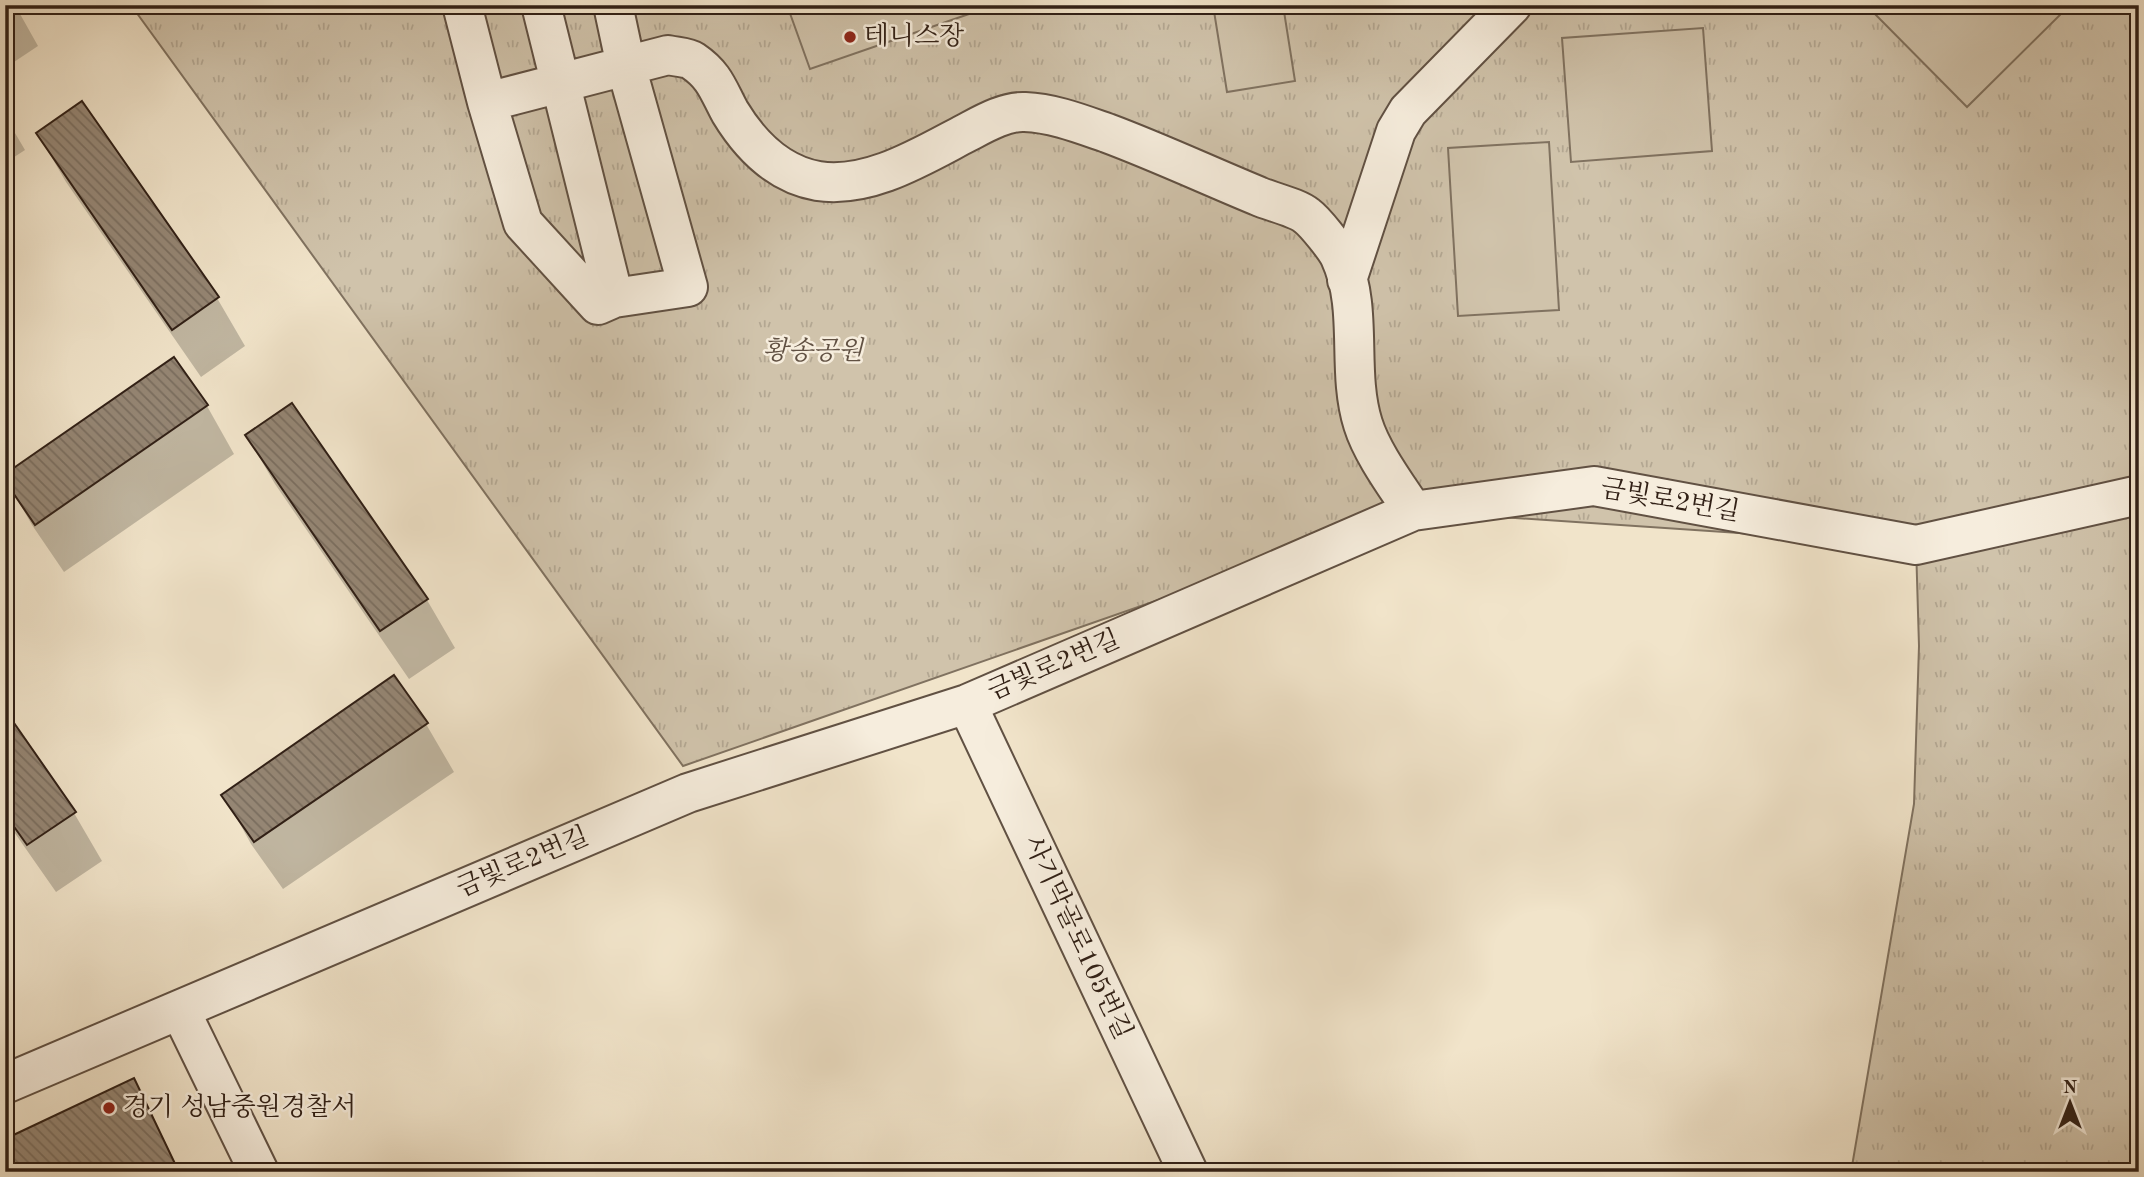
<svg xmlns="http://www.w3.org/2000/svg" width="2144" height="1177" font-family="'Old Standard TT','Noto Serif KR',serif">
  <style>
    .grass { fill: url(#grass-tufts); stroke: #807260; stroke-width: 2 }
    .pitch { fill: #d0c3ab; stroke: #807260; stroke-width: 2 }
    .shadow { fill: #0003 }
    .building { fill: url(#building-back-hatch); stroke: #312016; stroke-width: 2 }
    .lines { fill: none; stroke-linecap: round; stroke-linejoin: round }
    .minor-casing { stroke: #615143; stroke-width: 42 }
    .minor { stroke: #f6eddd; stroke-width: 38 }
    .poi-dot { fill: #8f2418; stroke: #f6eddd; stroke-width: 2.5 }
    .labels { text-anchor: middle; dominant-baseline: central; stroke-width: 5; stroke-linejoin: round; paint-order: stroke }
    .poi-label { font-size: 26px; fill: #312016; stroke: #f6eddd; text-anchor: start }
    .park-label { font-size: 26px; font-style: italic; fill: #615143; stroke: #f6eddd }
    .street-label { font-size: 26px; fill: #312016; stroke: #f6eddd }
  </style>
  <defs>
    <pattern id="grass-tufts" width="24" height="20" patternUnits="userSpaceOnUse" patternTransform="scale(1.75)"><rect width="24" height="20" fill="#d0c3ab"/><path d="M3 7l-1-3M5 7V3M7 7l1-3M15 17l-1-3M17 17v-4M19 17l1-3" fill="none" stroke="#b3a792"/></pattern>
    <pattern id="building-back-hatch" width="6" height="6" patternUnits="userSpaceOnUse" patternTransform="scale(1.75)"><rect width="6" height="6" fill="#958674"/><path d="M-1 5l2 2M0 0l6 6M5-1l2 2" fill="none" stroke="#7a6d5e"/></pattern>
  </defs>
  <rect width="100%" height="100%" fill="#f1e4ca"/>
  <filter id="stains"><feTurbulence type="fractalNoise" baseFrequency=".00286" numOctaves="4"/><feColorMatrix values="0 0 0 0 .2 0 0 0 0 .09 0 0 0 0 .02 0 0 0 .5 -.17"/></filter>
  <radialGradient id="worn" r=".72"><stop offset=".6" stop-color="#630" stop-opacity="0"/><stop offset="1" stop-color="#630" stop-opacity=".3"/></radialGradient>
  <path class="grass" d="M131,5H2139V1172H1851L1914,804L1919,646L1916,545L1413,511L683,766Z"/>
  <path class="pitch" d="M787,5H995L810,69Z
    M1213,5H1283L1295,81L1227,92Z
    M1866,5H2070L1967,107Z
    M1703,28L1712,151L1571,162L1562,38Z
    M1549,142L1559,310L1458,316L1448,148Z"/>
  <path class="shadow" d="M5,5H15L38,46L5,68Z
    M82,103L217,298L245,346L201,377L66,182L38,134Z
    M5,116L25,150L5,163Z
    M292,405L427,600L455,648L409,679L275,484L247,436Z
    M207,406L234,454L64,572L32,525L5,478Z
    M5,713L74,813L102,861L56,892L5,819Z
    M426,724L454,772L283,889L251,844L224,795Z
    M134,1080L180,1172H5Z"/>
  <path class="building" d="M82,101L219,297L172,330L36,133Z
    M174,357L208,405L35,525L5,481V474Z
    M292,403L428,599L380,631L245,435Z
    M394,675L428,723L254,842L221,795Z
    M5,710L76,812L27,845L5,814Z
    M134,1078L179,1172H5V1139Z"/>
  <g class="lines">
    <g class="minor-casing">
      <path id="minor" d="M462,5L487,102L523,223L598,305L614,298L688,287L626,66L613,5
        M541,5L614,298
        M487,102L668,55C676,57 687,57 693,61C715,76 718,90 730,112C750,145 778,174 818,181C869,189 922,156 966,133C983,124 1005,111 1025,112C1053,113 1081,124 1107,133C1158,152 1207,175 1258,196C1271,202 1296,207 1307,216C1315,222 1336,248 1340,257C1364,309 1346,370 1363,424C1372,453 1396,485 1413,511
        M1347,280L1396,131L1408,111L1512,5
        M967,704L1188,1172
        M180,1010L259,1172
        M5,1084L688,793L967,704L1413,511L1594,486L1916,545L2139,495"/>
    </g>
    <use href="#minor" class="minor"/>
  </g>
  <g class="poi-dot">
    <circle cx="850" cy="37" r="7"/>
    <circle cx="109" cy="1108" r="7"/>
  </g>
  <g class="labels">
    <g class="poi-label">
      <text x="864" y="37">테니스장</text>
      <text x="123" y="1108">경기 성남중원경찰서</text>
    </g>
    <g class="park-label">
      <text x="813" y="352">황송공원</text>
    </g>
    <g class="street-label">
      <text transform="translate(1670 501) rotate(10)">금빛로2번길</text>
      <text transform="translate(1054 666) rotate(-23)">금빛로2번길</text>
      <text transform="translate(523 863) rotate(-23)">금빛로2번길</text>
      <text transform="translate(1077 938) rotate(65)">사기막골로105번길</text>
    </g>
  </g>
  <rect width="2144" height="1177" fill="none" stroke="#f1e4ca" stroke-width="28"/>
  <rect x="7" y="7" width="2130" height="1163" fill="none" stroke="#312016" stroke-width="3.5"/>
  <rect x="14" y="14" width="2116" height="1149" fill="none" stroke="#312016" stroke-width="2"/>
  <g transform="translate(2070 1103)" stroke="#f6eddd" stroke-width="5" paint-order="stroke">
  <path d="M0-5L12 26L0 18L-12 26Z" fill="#312016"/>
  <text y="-10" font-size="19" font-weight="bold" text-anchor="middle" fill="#312016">N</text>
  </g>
  <rect width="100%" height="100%" filter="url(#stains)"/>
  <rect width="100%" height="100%" fill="url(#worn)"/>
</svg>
